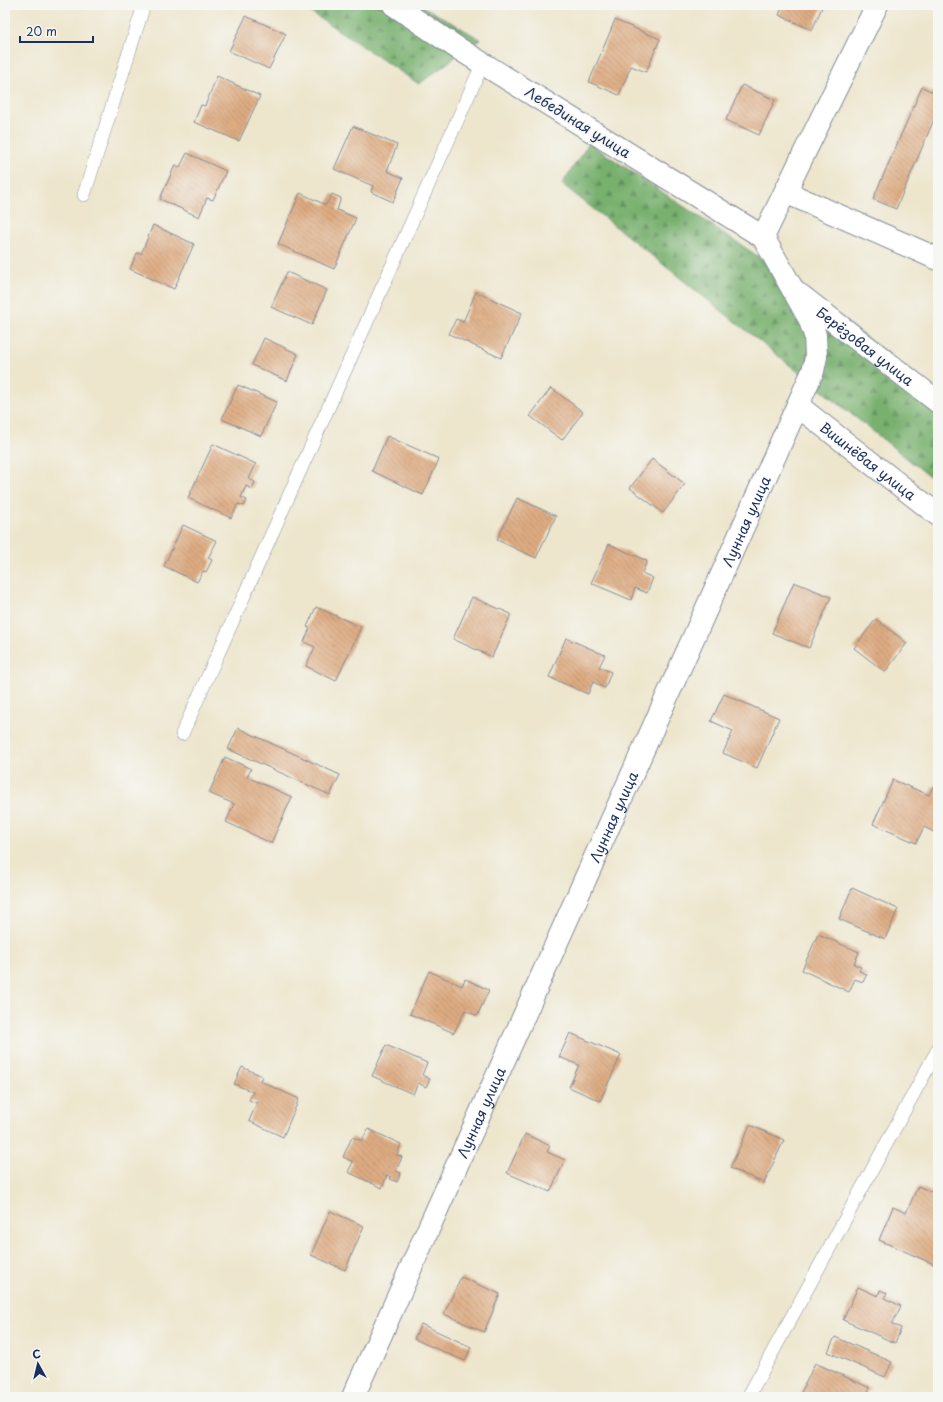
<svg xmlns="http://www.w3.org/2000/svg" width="943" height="1402" font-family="'Playpen Sans',sans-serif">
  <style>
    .forest { fill: url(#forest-firs); stroke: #4a7066 }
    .building { fill: url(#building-back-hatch) }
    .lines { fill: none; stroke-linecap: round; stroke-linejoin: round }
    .service-casing { stroke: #848a96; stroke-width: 14 }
    .minor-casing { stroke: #848a96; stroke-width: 24 }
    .service { stroke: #fff; stroke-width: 13 }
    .minor { stroke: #fff; stroke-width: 22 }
    .labels { text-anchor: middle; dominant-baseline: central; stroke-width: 3.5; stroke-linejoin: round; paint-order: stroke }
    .street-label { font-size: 14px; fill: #1b2f5e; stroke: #f6f6f2 }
  </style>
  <defs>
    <pattern id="forest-firs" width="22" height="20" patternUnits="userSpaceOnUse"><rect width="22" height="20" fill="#78b06e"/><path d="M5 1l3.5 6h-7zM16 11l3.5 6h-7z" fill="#62905e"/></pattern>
    <pattern id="building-back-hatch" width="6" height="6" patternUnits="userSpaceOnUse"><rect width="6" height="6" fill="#deab81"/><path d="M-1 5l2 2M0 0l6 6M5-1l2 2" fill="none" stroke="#b38c6d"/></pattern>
  </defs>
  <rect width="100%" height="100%" fill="#f6f6f2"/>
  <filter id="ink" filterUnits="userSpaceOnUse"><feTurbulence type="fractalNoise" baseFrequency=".025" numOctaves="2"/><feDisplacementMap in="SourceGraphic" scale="8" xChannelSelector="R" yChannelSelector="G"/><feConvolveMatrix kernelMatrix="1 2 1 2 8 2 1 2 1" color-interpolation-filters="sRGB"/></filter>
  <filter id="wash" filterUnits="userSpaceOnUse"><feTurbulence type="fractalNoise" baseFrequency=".012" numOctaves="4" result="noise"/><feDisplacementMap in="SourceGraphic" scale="16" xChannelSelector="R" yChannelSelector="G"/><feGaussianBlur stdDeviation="0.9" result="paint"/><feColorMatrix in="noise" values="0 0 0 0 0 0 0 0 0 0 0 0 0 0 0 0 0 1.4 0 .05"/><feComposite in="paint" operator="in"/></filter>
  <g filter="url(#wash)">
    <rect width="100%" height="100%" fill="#ede6cd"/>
    <path class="forest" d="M300,5H421L480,39L419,84Z
      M589,143L786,275L938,393V483L562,184Z"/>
    <g id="blocks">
      <path class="building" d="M783,5H823L812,30L779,15Z
        M246,16L286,34L269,69L229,51Z
        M615,20L660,39L646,72L631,66L619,95L589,82Z
        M217,76L260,96L239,141L194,122L201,105L205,106Z
        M742,85L775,100L759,135L726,120Z
        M922,87L938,94V110L896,209L873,199Z
        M353,126L397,145L387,171L403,178L393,202L371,192L373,186L334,169Z
        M187,153L226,171L213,200L207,198L199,217L160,199L175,165L180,167Z
        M300,193L326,205L332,194L341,198L337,210L356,218L334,269L278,244Z
        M153,225L194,244L174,289L130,269L137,253L141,254Z
        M287,272L327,290L312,325L271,307Z
        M476,292L522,313L501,358L449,334L456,319L463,322Z
        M264,338L298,354L287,381L252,365Z
        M238,385L277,402L261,436L222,419Z
        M551,388L583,412L562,440L530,416Z
        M387,436L439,459L423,495L372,471Z
        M213,444L256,464L249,479L255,482L252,489L246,486L241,497L247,500L244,506L238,504L231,518L188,498Z
        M652,459L685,484L663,513L630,488Z
        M517,498L556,516L536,558L497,540Z
        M183,525L217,541L208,558L212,560L206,572L203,571L197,582L164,566Z
        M609,544L647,561L642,573L653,578L647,593L635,588L631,600L591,583Z
        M794,582L831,597L809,648L772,633Z
        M472,597L511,614L492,657L453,639Z
        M316,607L361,627L336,681L306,666L315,647L304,642L310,628L307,627Z
        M876,619L907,643L885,672L854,648Z
        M566,638L605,655L599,667L611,672L605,688L593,682L588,694L549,677Z
        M724,694L779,718L757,768L723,753L733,731L711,721Z
        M238,728L340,775L330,795L228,749Z
        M225,757L251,769L247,777L292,797L271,843L226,822L234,804L209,793Z
        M893,780L929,795L933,786L938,788V834L924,827L916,843L873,824Z
        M852,888L898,909L885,939L839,919Z
        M818,934L859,952L854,964L861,967L859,971L867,974L863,982L855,979L849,992L802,970Z
        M429,971L462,986L465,979L489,990L477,1016L465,1010L454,1033L410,1014Z
        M570,1033L621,1055L600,1101L569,1087L579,1065L559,1057Z
        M386,1045L427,1063L422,1075L430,1079L426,1087L418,1083L413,1094L372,1076Z
        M242,1067L262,1076L260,1081L299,1099L283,1137L249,1121L257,1103L249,1100L253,1092L234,1084Z
        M750,1125L784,1140L764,1183L730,1168Z
        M368,1129L401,1144L397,1155L402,1157L396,1171L401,1173L397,1182L390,1179L391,1177L387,1175L382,1188L348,1172L353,1162L343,1157L352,1137L362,1141Z
        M525,1134L550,1146L547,1152L565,1160L550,1192L507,1173Z
        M918,1186L938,1195V1266L879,1240L893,1207L906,1213Z
        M330,1211L364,1226L345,1270L311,1255Z
        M461,1277L500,1294L484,1332L444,1314Z
        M858,1287L878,1296L880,1290L887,1293L884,1298L901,1306L892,1324L901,1328L895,1343L843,1320Z
        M421,1324L471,1347L465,1361L414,1339Z
        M835,1337L892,1362L885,1377L828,1352Z
        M815,1363L870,1388L865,1397H799Z"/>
    </g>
  </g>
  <g filter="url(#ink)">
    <use href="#blocks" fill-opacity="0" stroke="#848a96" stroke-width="1"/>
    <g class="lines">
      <g class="service-casing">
        <path id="service" d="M84,195L144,5
          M182,734L483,63
          M748,1397L938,1049"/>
      </g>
      <g class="minor-casing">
        <g id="minor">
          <path d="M785,192L938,259"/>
          <path d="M763,237L877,5"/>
          <path id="s1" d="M800,295L938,402"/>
          <path id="s2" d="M798,406L938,515"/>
          <path id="s3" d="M353,1397L813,371L816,357L815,335L809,318L763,237L456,47L394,5"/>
        </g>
      </g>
      <use href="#service" class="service"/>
      <use href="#minor" class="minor"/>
    </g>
  </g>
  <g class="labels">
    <g class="street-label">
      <text transform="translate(578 122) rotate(32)">Лебединая улица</text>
      <text stroke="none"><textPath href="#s1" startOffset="83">Берёзовая улица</textPath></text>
      <text stroke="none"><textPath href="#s2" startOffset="89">Вишнёвая улица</textPath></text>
      <text stroke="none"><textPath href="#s3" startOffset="960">Лунная улица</textPath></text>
      <text stroke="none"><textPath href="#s3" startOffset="636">Лунная улица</textPath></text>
      <text stroke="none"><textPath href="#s3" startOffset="312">Лунная улица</textPath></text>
    </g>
  </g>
  <rect width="943" height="1402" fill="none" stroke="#f6f6f2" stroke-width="20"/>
  <g transform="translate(38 1364) rotate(352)" stroke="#f6f6f2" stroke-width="3" paint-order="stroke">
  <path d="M0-3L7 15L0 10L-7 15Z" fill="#1b2f5e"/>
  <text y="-6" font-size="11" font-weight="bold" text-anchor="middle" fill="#1b2f5e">С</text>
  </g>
  <path d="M20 36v6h73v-6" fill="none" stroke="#1b2f5e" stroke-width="2"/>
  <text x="26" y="36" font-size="12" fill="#1b2f5e" stroke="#f6f6f2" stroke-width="3" paint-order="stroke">20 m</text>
</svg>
